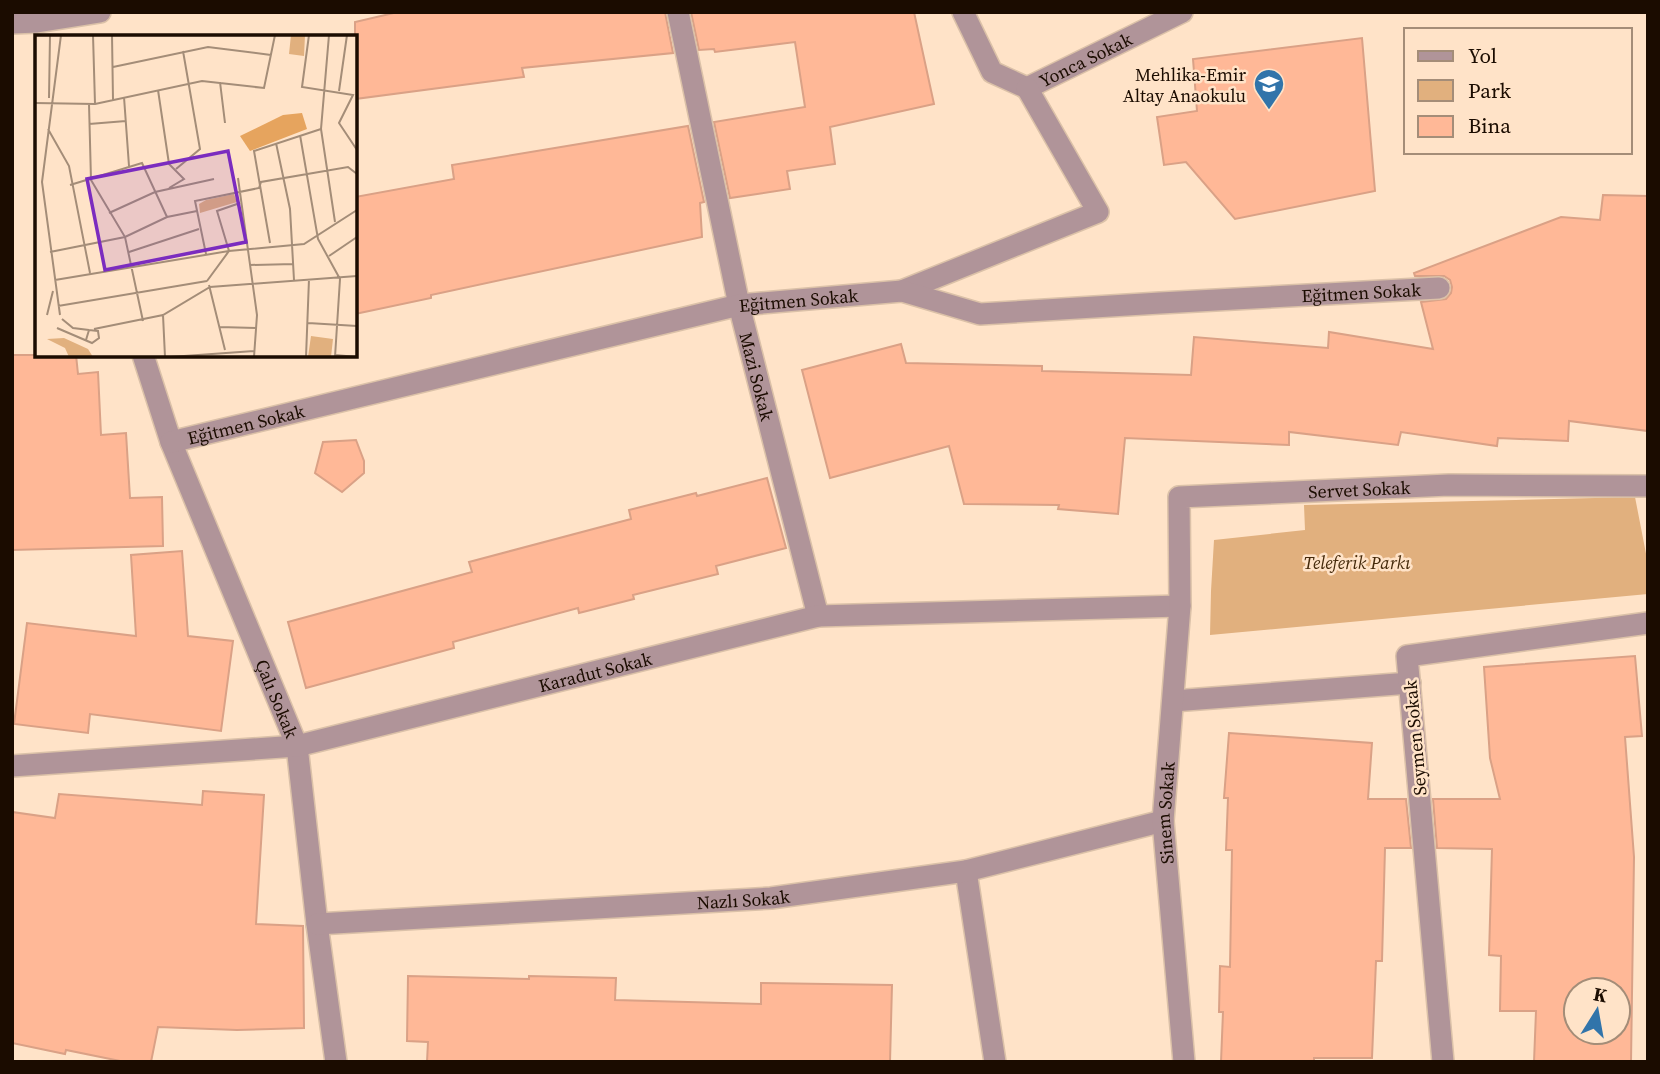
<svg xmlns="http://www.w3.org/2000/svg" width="1660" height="1074" font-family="'Source Serif 4',serif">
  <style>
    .green { fill: #e1b07e }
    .building { fill: #ffb897; stroke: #daa186; stroke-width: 2; fill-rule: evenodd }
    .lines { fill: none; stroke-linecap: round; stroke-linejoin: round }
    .minor-casing { stroke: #dbc1a8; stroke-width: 24 }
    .minor { stroke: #b09499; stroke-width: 21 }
    .labels { text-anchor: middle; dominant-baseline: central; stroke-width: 5; stroke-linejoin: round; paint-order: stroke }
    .street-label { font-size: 18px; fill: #1b0c00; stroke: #ffe3c8 }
    .poi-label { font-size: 18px; fill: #1b0c00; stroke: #ffe3c8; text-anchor: end }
    .park-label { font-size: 18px; font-style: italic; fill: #44290a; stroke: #ffe3c8 }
    .inset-road { fill: none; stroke: #a48d78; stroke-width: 2 }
    .view { fill: #7b2cbf; fill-opacity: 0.15; stroke: #7b2cbf; stroke-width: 3.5 }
    .inset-edge { fill: none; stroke: #1b0c00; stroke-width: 3.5 }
  </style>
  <rect width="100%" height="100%" fill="#ffe3c8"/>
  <path class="green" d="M1635,497L1648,564V594L1210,635L1211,591L1214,540L1305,530L1304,505Z"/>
  <path class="building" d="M398,12H665L673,53L522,68L524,77L355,99V22Z
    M691,12H914L934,104L830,127L835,164L787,171L790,189L730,198L714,122L805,107L795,42L715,52L714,49L699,50Z
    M1362,38L1375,191L1235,219L1186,162L1164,165L1157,117L1197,111L1193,59Z
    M688,126L704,202L700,203L702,237L431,295V298L355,314V197L454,179L452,165Z
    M1603,195L1648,196V431L1569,421L1568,441L1498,438L1497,446L1401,432L1398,445L1289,432V445L1125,438L1118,514L1058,509L1059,505L964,504L949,446L830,478L802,370L901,344L906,363L1042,366V371L1191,375L1194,337L1328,348L1329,332L1433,349L1421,302L1446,299L1451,293L1452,287L1450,280L1444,276H1415L1414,273L1561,217L1600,220Z
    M12,355H76L78,374L98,372L101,435L126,433L130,498L162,497L163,546L12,550Z
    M356,440L364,461V473L342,492L315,473L323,442Z
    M767,478L786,548L716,566L718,574L633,595L634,599L579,613L578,608L453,642L454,648L306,688L288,622L472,572L469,562L631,519L629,510L696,493L697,496Z
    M182,551L188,636L233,641L221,731L90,714L88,733L14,724L27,623L136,636L131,555Z
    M1635,656L1642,736L1625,737L1634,857L1631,1062H1534L1536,1011H1500L1501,956L1489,955L1492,849L1437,848L1433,799H1500L1490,758L1484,667ZM1576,990H1618V1032H1576Z
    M1229,733L1372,743L1368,799H1406L1411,848H1385L1382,961H1376L1372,1058H1314V1062H1221L1223,1012H1219L1220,966L1230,967L1232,850H1226L1228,798H1224Z
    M203,791L264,795L256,924L303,926L304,1028L237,1030L158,1027L151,1062H125L66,1050L65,1054L12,1043V812L55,818L59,794L202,805Z
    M408,976L529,979V976L616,978L615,1000L761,1004V983L892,985L890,1062H427L428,1042L407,1041Z"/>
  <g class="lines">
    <g class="minor-casing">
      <g id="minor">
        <path id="s1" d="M678,12L739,305L818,616"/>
        <path d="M963,12L992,72L1027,88"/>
        <path d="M12,23L37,22L100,12"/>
        <path id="s2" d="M1027,88L1182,12"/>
        <path d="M902,291L1098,212L1027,88"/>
        <path id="s3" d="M143,355L171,442L297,746L317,924L336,1062"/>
        <path id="s4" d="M171,442L739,305L902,291L980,314L1160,303L1439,288"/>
        <path d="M1173,701L1410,683"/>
        <path id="s5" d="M12,766L297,746L818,616L1180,606"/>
        <path d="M966,871L995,1062"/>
        <path id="s6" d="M317,924L771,898L966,871L1163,821"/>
        <path id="s7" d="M1184,1062L1163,821L1180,606L1179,497L1449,485L1648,486"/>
        <path d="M1443,1062L1407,656L1648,623"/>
      </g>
    </g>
    <use href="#minor" class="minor"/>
  </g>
  <defs>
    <g id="school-pin" transform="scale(1.575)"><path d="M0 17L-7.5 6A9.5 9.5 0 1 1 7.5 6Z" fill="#3174aa" stroke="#ffe3c8"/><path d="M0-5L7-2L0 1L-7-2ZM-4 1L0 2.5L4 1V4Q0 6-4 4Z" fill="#fff"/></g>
  </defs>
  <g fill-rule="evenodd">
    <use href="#school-pin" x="1269" y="84"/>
  </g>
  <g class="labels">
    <g class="street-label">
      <text stroke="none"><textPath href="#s2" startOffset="65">Yonca Sokak</textPath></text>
      <text stroke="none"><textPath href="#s4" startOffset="1211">Eğitmen Sokak</textPath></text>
      <text stroke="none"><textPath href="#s4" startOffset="644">Eğitmen Sokak</textPath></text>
      <text stroke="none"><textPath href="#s1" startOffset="373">Mazi Sokak</textPath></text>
      <text stroke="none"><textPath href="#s4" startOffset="77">Eğitmen Sokak</textPath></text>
      <text stroke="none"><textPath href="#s7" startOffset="747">Servet Sokak</textPath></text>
      <text stroke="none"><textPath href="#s5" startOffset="593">Karadut Sokak</textPath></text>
      <text stroke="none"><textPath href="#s3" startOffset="369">Çalı Sokak</textPath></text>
      <text transform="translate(1415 738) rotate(-95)">Seymen Sokak</text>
      <text stroke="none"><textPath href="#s7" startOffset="250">Sinem Sokak</textPath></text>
      <text stroke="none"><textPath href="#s6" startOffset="427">Nazlı Sokak</textPath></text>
    </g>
    <g class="poi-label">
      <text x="1246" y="74">Mehlika-Emir<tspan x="1246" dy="21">Altay Anaokulu</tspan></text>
    </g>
    <g class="park-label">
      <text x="1357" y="562">Teleferik Parkı</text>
    </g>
  </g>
  <g transform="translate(35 35)">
    <rect width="322" height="322" fill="#ffe3c8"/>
    <path d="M256,0H270L269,21L254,19ZM199,159L202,167L165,178L164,169L171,165ZM276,301L298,304L296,322H273ZM29,303L53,314L58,322H34L30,313L12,304Z" fill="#e1b07e"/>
    <path d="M267,78L272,94L215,116L205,101L248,80Z" fill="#e6a45e"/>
    <path class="inset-road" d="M58,0L60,69M77,0L78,65M274,0L267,52L318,60L304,88L322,115M294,0L286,94L300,187M78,32L173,12L236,20M185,47L190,88M123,55L134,129L149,144L134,153M304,56L312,0M89,62L94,131M14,63L15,0M0,68L60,69L167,46L229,53L240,0M54,69L56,145L90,202L108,286M54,89L91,86M13,94L34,131L55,238M265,100L283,204L305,244L300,322M241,108L255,174L259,245M141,134L165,114L148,16M203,143L222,280L219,322M35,150L107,128L132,182M74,178L120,157L179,144M235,208L219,116L286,94M15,217L90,202L132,182L162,176M94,217L164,194M171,219L160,166L224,153L226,147L313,132L322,139M294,221L322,202M215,230L259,229M20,245L194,216L182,176L205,168M172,246L194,216L269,209L322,175M174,250L190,315M23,271L172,246M12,280L18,256M25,280L7,147L26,0M128,280L130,322M27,284L38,293L54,295M273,288L322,291M184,292L221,293M22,293L57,308L64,303L63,296L54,295L51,305M59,294L128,280L175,252L322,241M300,320L322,322M135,322L219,316M271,322L274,244"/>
    <path class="view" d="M193,116L211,207L70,235L52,144Z"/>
    <rect width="322" height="322" class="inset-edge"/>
  </g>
  <rect width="1660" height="1074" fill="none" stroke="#1b0c00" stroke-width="28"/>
  <rect x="1404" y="28" width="228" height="126" fill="#ffe3c8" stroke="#a48d78" stroke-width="2"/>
  <rect x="1418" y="51" width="35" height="10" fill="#b09499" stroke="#a48d78" stroke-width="2"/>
  <text x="1468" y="63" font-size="21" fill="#1b0c00">Yol</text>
  <rect x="1418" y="80" width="35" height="21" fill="#e1b07e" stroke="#a48d78" stroke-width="2"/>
  <text x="1468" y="98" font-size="21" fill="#1b0c00">Park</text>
  <rect x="1418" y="116" width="35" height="21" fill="#ffb897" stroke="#a48d78" stroke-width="2"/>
  <text x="1468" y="133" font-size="21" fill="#1b0c00">Bina</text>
  <g transform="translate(1597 1011) rotate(11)"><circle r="33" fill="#ffe3c8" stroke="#a48d78" stroke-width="2"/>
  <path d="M0-5L12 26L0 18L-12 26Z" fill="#3174aa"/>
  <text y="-10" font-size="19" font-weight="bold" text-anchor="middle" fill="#1b0c00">K</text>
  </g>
</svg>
